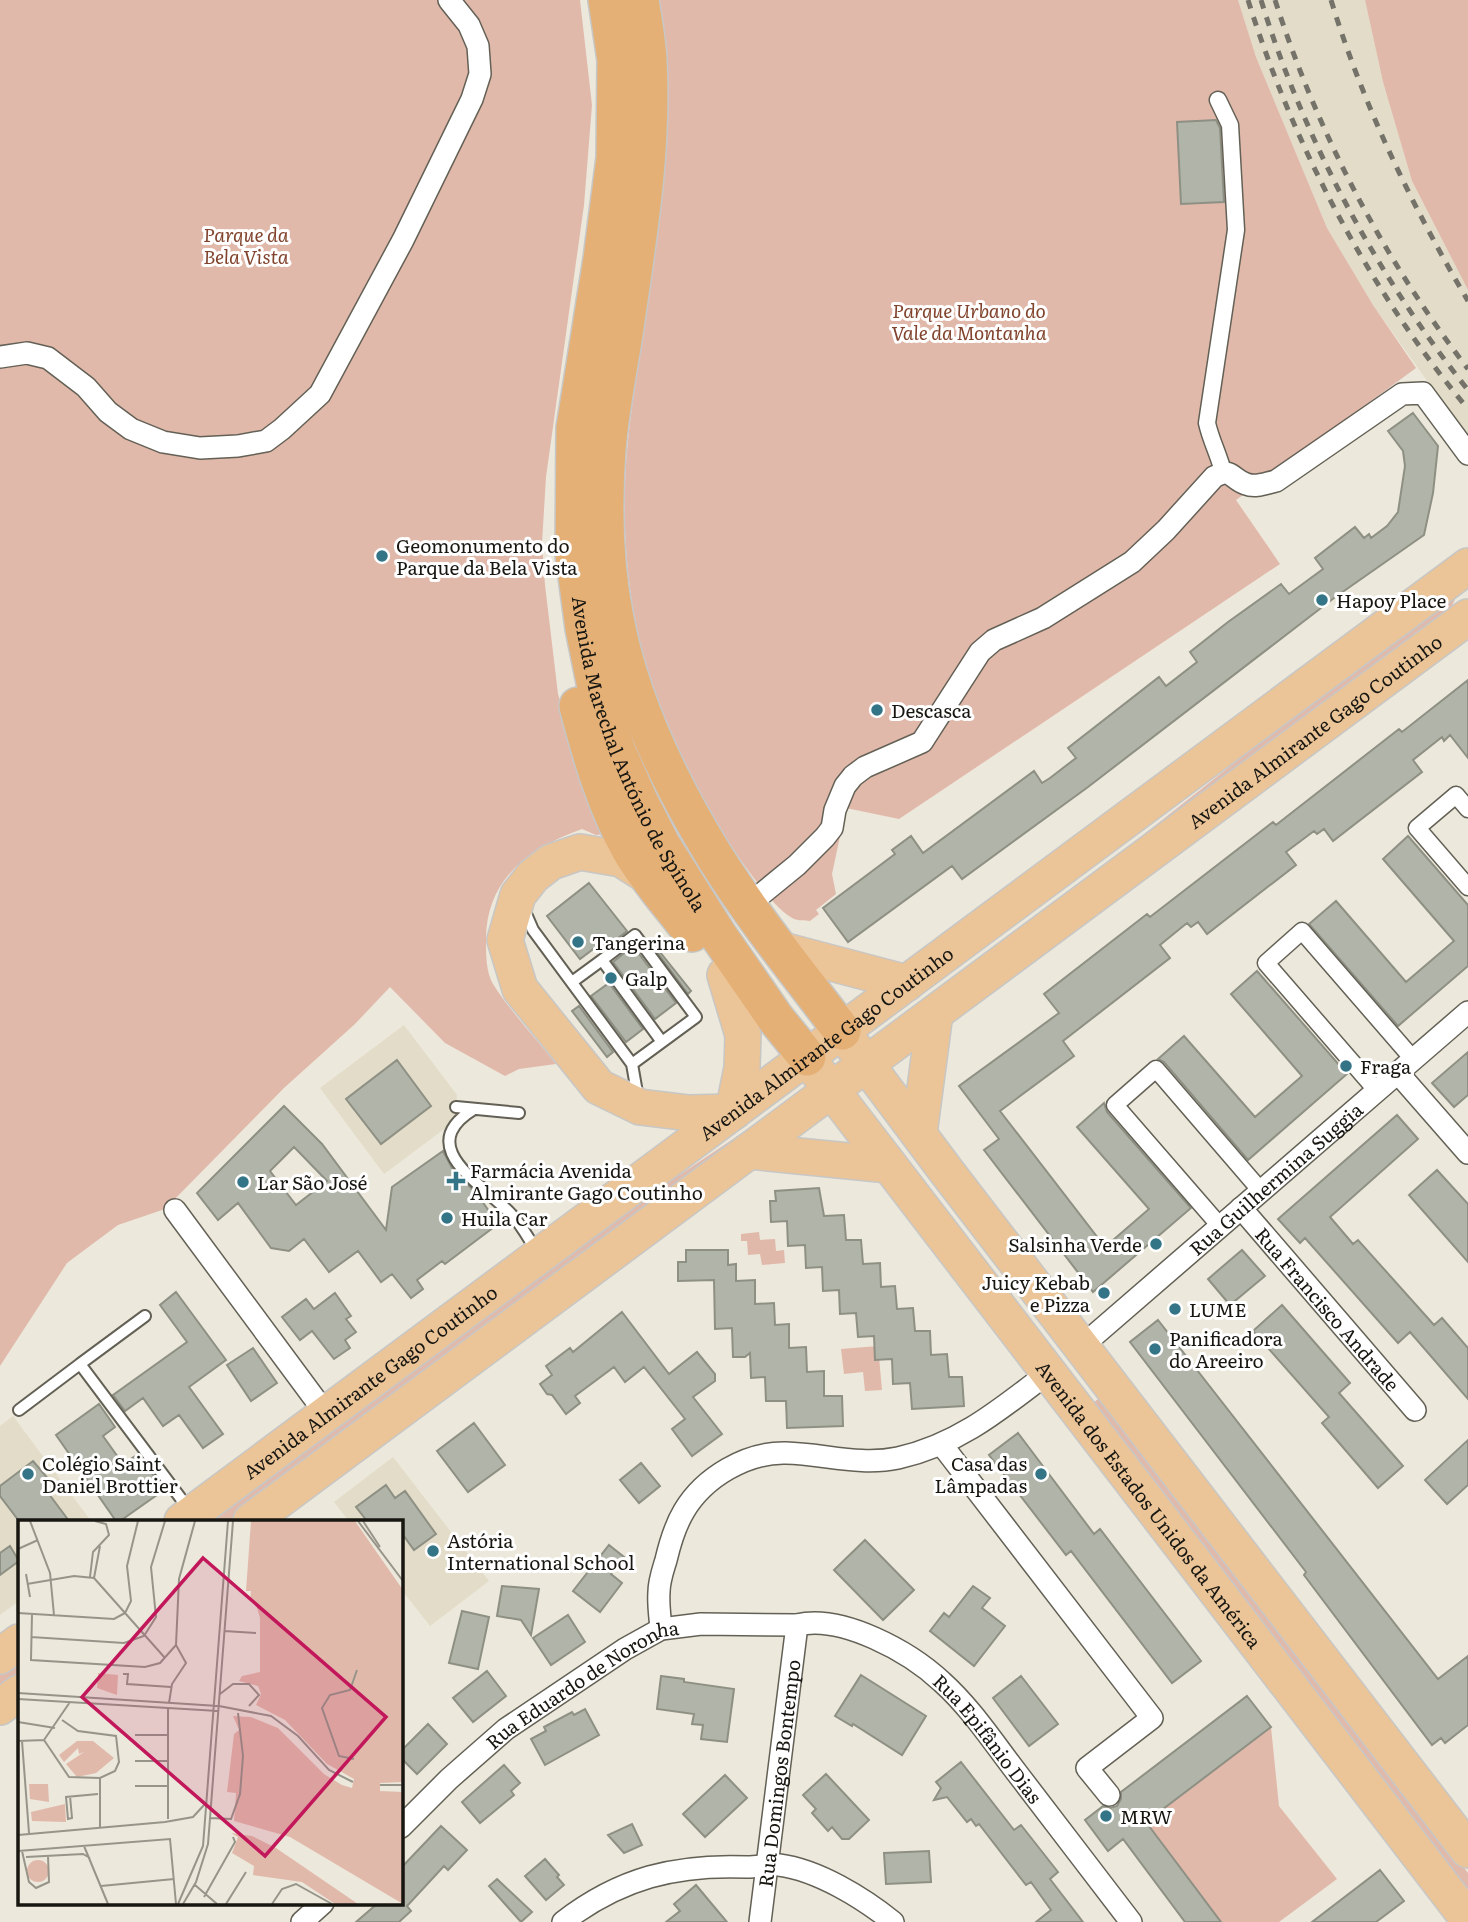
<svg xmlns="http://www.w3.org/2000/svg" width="1468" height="1922" font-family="Literata,serif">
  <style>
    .built { fill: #e2dcc8 }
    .green { fill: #e1b9ab }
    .building { fill: #b1b4a8; stroke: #8e9084; stroke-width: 2; fill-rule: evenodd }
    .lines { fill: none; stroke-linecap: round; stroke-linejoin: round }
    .service-casing { stroke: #636055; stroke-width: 14 }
    .pedestrian-casing { stroke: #636055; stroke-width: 19 }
    .minor-casing { stroke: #636055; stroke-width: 24 }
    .primary-casing { stroke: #c7c7c6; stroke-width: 38 }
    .trunk-casing { stroke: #c7c7c6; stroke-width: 40 }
    .service { stroke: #fff; stroke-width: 10 }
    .pedestrian { stroke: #fff; stroke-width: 16 }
    .minor { stroke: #fff; stroke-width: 21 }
    .primary { stroke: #ebc498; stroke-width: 35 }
    .trunk { stroke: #e4b076; stroke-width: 37 }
    .rail { stroke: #747269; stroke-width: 5; stroke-dasharray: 9 9; stroke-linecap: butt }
    .poi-dot { fill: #337487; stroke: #fff; stroke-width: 2.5 }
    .labels { text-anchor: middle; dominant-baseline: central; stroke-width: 6; stroke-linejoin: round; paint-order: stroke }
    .park-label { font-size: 19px; font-style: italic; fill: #81432c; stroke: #fff }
    .poi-label { font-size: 19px; fill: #171611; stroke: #fff; text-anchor: start }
    .street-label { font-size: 19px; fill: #171611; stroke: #fff }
    .inset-road { fill: none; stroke: #97948a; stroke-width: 2 }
    .view { fill: #c2185b; fill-opacity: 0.15; stroke: #c2185b; stroke-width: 3.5 }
    .inset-edge { fill: none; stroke: #171611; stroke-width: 3.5 }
  </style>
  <rect width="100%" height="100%" fill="#ece8db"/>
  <path class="built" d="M1238,0H1365L1383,82L1412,181L1468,290V438L1373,305L1327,228L1256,57Z
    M404,1025L457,1095L455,1121L384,1174L320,1088Z
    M13,1416L91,1521H19V1601L0,1615V1426Z
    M393,1457L489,1581L430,1626L401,1589V1521H349L334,1502Z"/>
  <path class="green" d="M0,0H580L592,105L584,205L546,477L542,543L545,585L558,694L580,766L607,834L596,835L582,829C528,848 485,880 486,942C486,955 486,972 493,984C510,1011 536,1038 556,1064L519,1069L505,1076L445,1043L390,987L355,1024L284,1088L165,1209L118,1225L67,1263L0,1366Z
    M658,0H1238L1256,57L1327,228L1373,305L1416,368L1236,500L1280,564L899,819L846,808L832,874L836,894L816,910L819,914L810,921C805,920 799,921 794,919C775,911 742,862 729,843C644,724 612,576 629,431C643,313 671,193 668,74C667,49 661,24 658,0Z
    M1365,0H1468V290L1412,181L1383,82Z
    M1458,592L1446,620L1109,862L1319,696Z
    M791,1100L603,1243L229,1521H203L584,1239Z
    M759,1232L760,1240L775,1239L776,1251L784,1250L785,1263L762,1265L760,1254L748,1255L747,1241H741V1234Z
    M878,1346L882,1390L865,1391L863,1372L844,1374L841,1349Z
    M1103,1395L1468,1873V1893L1093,1403Z
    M19,1658V1677L0,1691V1672Z
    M1271,1727L1279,1806L1337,1879L1279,1922H1221L1146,1822Z"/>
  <path class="building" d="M1216,120L1220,128L1224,202L1181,204L1177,122Z
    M1413,413L1438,446L1433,493L1424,535L1334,598L1088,787L962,879L952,866L848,942L823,908L895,854L892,850L911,836L923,853L1034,771L1042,783L1050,778L1076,758L1068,748L1159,677L1166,686L1197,662L1190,652L1228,622L1281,584L1289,594L1323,569L1315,558L1355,527L1364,538L1369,534L1371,538L1387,526L1398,512L1405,466L1403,451L1388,431Z
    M1468,680V758L1450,735L1444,741L1442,737L1413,760L1422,772L1333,841L1324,829L1317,834L1314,831L1286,852L1296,865L1207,934L1198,922L1191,927L1187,923L1160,945L1170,958L1063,1041L1074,1056L1000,1111L1105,1247L1149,1209L1077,1127L1104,1103L1107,1112L1191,1208L1093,1292L984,1150L999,1139L959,1086L1059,1013L1044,994L1147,914L1150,917L1273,822L1276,825L1399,729L1402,732Z
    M1408,836L1468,905V966L1398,1026L1309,924L1336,901L1406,982L1454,941L1383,859Z
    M589,883L627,931L600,952L596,947L580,959L547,916Z
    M633,946L676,1003L655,1019L613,962Z
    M656,947L691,991L688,994L654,948Z
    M1257,971L1347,1074L1248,1160L1164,1062L1158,1059L1184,1036L1255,1117L1302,1076L1231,994Z
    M609,983L643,1029L626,1042L591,996Z
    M579,1006L613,1052L607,1057L572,1011Z
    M1468,1052V1095L1454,1107L1432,1083Z
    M397,1060L431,1106L381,1144L346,1099Z
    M284,1106L322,1144L386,1230L392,1187L443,1151L453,1170L477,1194L498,1224L445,1264L442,1261L417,1280L423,1289L411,1298L392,1274L381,1282L358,1251L329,1272L304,1239L289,1251L271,1248L238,1203L218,1220L197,1193ZM294,1147L327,1181L296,1205L270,1171Z
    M1397,1115L1418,1139L1330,1217L1353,1244L1358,1240L1434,1325L1442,1318L1468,1348V1399L1410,1332L1398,1343L1305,1238L1300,1243L1278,1219Z
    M1437,1170L1468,1204V1262L1409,1195Z
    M819,1188L824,1216L844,1215L846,1240H861L863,1264L880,1263L881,1287L895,1286L897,1309L913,1308L915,1331H930L931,1355L947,1354L949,1377H962L964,1406L912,1409L910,1383L893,1384L892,1359L875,1360L874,1336L858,1337L856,1313L840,1314L839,1290L823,1291L822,1267L806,1268L805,1245L788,1246L787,1221L771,1222L770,1201H776L775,1191Z
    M686,1250H728V1265L736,1264V1281L755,1280V1304L774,1303L775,1325L789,1324V1348L806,1347L807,1372L824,1371V1396H842L843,1426L787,1428L786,1401H766L765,1377L751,1378L750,1353L745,1357H733L732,1328L715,1329L714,1280L678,1281V1262H686Z
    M1242,1250L1265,1276L1230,1305L1208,1279Z
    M176,1292L226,1360L189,1387L223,1434L203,1448L179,1415L163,1426L143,1398L125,1411L113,1395L187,1342L160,1305Z
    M335,1293L351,1316L346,1319L356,1332L345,1340L350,1348L334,1359L312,1331L300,1340L282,1317L306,1299L314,1309Z
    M1282,1305L1350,1383L1339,1393L1403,1466L1378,1488L1322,1423L1329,1417L1253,1331Z
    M622,1312L669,1374L697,1352L715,1374V1381L693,1397L722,1434L692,1456L672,1429L685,1419L644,1367L625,1382L614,1367L575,1396L580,1403L566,1414L552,1395L547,1394L540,1384L552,1375L546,1366L570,1348L573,1352Z
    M1158,1320L1438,1679L1468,1656V1725L1445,1743L1441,1738L1432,1745L1304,1575L1306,1572L1130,1342Z
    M253,1348L277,1383L251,1401L227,1365Z
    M99,1404L115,1427L103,1436L123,1464L138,1454L164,1490L120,1521H116L56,1435Z
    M474,1423L505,1465L468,1492L437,1451Z
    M1018,1433L1094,1534L1100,1529L1201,1661L1172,1683L1071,1551L1066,1555L989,1455Z
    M1468,1440V1485L1447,1504L1425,1480Z
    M33,1461L50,1481L43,1486L69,1521H19L0,1496V1486Z
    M641,1463L660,1486L639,1503L620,1480Z
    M386,1485L395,1498L405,1491L436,1534L414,1550L401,1532V1521H367L356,1507Z
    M865,1540L914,1590L883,1620L834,1570Z
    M609,1545L624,1557L611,1574L622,1583L600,1612L573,1591Z
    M10,1546L19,1561L0,1575V1553Z
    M502,1586L539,1589L531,1635L521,1620L497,1616Z
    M973,1586L990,1598L982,1608L1005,1626L974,1666L930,1631L944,1613L949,1617Z
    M462,1611L489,1617L478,1669L449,1663Z
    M568,1615L585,1642L551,1665L533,1638Z
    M487,1671L506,1696L473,1722L453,1698Z
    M861,1675L926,1716L902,1755L853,1724L852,1726L835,1716Z
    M661,1676L684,1679V1682L734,1689L727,1742L701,1739L703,1725L692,1724L694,1714L657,1709Z
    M1021,1676L1058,1724L1029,1746L993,1698Z
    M1247,1696L1271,1727L1146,1822L1221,1922H1185L1123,1839L1108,1851L1085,1820L1103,1806L1110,1808L1117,1806L1121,1799V1792Z
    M585,1709L599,1735L545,1765L531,1739L546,1731L544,1727L572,1712L574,1715Z
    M428,1724L447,1744L417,1774L401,1758V1751Z
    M961,1762L1014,1830L1021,1825L1058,1872L1050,1879L1083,1922H1036L1051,1910L1031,1882L1026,1885L979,1824L976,1826L971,1819L967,1822L947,1797L934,1800L941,1788L936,1782Z
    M504,1765L520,1783L511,1791L514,1795L480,1823L462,1802Z
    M826,1774L869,1820L849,1839H842L832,1827L828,1831L812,1813L816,1809L803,1795Z
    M725,1775L747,1798L705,1837L683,1814Z
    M632,1824L642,1845L624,1853L608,1835Z
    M441,1826L467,1850L448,1870L444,1866L407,1906L411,1911L399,1922H356L378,1903H401V1868Z
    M929,1851L931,1882L886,1884L884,1853Z
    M545,1859L559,1875L557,1877L564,1885L546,1900L525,1876Z
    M1380,1870L1404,1901L1376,1922H1312Z
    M497,1879L532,1912L521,1922L489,1886Z
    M696,1885L716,1909L727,1922H666L680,1911L674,1904Z"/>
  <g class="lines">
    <g class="service-casing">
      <path id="service" d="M523,907L533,930L632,1064L638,1098
        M602,960L635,935L696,1017L632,1064
        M572,982L602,960L662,1042
        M456,1107L519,1113
        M474,1109C412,1147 483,1184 511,1214C521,1224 528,1238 536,1250
        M80,1364L145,1316
        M19,1410L80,1364L188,1508"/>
    </g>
    <g class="pedestrian-casing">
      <path id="pedestrian" d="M1218,100L1230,125L1236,230L1207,423C1211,441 1219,455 1223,472
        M1468,809L1456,795L1417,828L1468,887
        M1377,1091L1266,963L1302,931L1413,1059
        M1220,1226L1115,1105L1156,1069L1261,1191"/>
    </g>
    <g class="minor-casing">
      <g id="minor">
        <path d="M0,357L27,353L48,358L86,387L108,412L131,429L163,442L200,448L238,446L266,441L282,429L320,394L403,240L472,99L480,74L478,46L469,25L449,0"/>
        <path d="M748,905L797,865L825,837L832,828L835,810L845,786L853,776L865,767L922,742L980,652L994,640L1043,618L1132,562L1166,530L1214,477C1232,467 1231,479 1246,484C1256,488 1266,483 1276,481L1402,394L1423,393L1468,454"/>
        <path d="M1398,1073L1468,1153"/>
        <path id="s1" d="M1241,1208L1415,1410"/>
        <path d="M175,1210L326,1414"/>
        <path id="s2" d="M1082,1346L1468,1012"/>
        <path d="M942,1445L1152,1718L1087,1768L1109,1795"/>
        <path d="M661,1629C660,1616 658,1604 659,1592C659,1581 663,1570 666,1560C670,1543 675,1526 684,1511C704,1477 747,1452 786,1453C824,1454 860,1466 898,1458C958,1445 1001,1409 1049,1372"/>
        <path id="s3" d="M401,1827L449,1779L506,1729L625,1649L661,1629L701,1624L797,1625C842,1614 910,1652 942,1682C971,1708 993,1742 1017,1773C1055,1823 1093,1872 1131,1922"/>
        <path d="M302,1922L323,1903"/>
        <path d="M563,1922C620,1878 676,1864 747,1867C758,1867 769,1864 779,1865C818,1870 863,1898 893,1922"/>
        <path id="s4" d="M760,1922L797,1625"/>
      </g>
    </g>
    <g class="primary-casing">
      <g id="primary">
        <path d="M646,875L621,859L580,852L551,862L533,876L518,895L505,940L520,989L599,1087L640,1107L689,1113L733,1112"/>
        <path d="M782,950L907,983"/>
        <path d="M725,975L743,1035L742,1068L733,1112"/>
        <path d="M852,1045L947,1172L1468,1850"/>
        <path id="s5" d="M817,1071L1468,1919"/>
        <path d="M919,1134L935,1013"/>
        <path d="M749,1151L889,1165"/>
        <path id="s6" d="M182,1521L1468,566"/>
        <path id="s7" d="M251,1521L1468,617"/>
        <path d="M0,1656L19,1642"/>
        <path d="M0,1707L19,1693"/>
      </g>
    </g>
    <g class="trunk-casing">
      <g id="trunk">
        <path id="s8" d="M607,0L616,60L615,158L602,259L575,428L574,554L584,628L597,692L617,751L639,801L661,844L718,935L776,1019L807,1057"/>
        <path d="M640,0C643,20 647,40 648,60C653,152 637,244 624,334C618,372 610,411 607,449C603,505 604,564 615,619C631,704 670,784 715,857C753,918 799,974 842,1031"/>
        <path d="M578,706C591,755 605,805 630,849C647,879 671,905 692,933"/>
      </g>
    </g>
    <use href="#service" class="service"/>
    <use href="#pedestrian" class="pedestrian"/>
    <use href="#minor" class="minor"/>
    <use href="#primary" class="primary"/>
    <use href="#trunk" class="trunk"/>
    <path class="rail" d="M1248,0C1294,147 1369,290 1468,409
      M1261,0C1304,140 1377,276 1468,390
      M1275,0C1318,134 1383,258 1468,369
      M1331,0C1363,105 1412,206 1468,301"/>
  </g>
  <g class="poi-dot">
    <circle cx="382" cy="556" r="7"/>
    <circle cx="1322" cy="600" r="7"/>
    <circle cx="877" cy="710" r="7"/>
    <circle cx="578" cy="942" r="7"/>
    <circle cx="611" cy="978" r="7"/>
    <circle cx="1346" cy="1066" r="7"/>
    <path d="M452.5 1170.5h7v7h7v7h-7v7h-7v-7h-7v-7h7z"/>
    <circle cx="243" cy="1182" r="7"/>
    <circle cx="447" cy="1218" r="7"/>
    <circle cx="1156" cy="1244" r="7"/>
    <circle cx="1104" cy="1293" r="7"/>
    <circle cx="1175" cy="1309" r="7"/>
    <circle cx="1155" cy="1349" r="7"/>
    <circle cx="28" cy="1474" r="7"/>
    <circle cx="1041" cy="1474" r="7"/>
    <circle cx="433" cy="1551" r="7"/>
    <circle cx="1106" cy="1816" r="7"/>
  </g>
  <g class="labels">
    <g class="park-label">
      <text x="246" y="234">Parque da<tspan x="246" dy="22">Bela Vista</tspan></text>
      <text x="969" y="310">Parque Urbano do<tspan x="969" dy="22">Vale da Montanha</tspan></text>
    </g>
    <g class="poi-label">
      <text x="396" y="545">Geomonumento do<tspan x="396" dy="22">Parque da Bela Vista</tspan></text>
      <text x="1336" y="600">Hapoy Place</text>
      <text x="891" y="710">Descasca</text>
      <text x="592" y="942">Tangerina</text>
      <text x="625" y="978">Galp</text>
      <text x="1360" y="1066">Fraga</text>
      <text x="470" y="1170">Farmácia Avenida<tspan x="470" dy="22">Almirante Gago Coutinho</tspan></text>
      <text x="257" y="1182">Lar São José</text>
      <text x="461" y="1218">Huila Car</text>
      <text x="1142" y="1244" text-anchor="end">Salsinha Verde</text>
      <text x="1090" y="1282" text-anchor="end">Juicy Kebab<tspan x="1090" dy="22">e Pizza</tspan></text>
      <text x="1189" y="1309">LUME</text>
      <text x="1169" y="1338">Panificadora<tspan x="1169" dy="22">do Areeiro</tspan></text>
      <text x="42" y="1463">Colégio Saint<tspan x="42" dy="22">Daniel Brottier</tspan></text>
      <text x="1027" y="1463" text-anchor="end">Casa das<tspan x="1027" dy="22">Lâmpadas</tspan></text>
      <text x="447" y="1540">Astória<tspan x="447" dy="22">International School</tspan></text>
      <text x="1120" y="1816">MRW</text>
    </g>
    <g class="street-label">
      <text stroke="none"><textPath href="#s7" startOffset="1325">Avenida Almirante Gago Coutinho</textPath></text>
      <text stroke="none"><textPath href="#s8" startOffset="770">Avenida Marechal António de Spínola</textPath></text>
      <text stroke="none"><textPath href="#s6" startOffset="802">Avenida Almirante Gago Coutinho</textPath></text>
      <text stroke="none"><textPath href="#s2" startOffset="256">Rua Guilhermina Suggia</textPath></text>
      <text stroke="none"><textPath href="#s1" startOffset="133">Rua Francisco Andrade</textPath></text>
      <text stroke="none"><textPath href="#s6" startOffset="234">Avenida Almirante Gago Coutinho</textPath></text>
      <text stroke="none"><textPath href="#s5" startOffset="546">Avenida dos Estados Unidos da América</textPath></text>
      <text stroke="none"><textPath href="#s3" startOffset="233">Rua Eduardo de Noronha</textPath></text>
      <text stroke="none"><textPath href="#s3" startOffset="698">Rua Epifânio Dias</textPath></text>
      <text stroke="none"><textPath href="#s4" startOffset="150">Rua Domingos Bontempo</textPath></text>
    </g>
  </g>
  <g transform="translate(18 1520)">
    <rect width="385" height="385" fill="#ece8db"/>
    <path d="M233,1H337L385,70V262L362,263V271L385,272V384L272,317L216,301L218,273L209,272L216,214L221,210L215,196L233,197L260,208L306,254L324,265L334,268L336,259L309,244L267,200L238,185L243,174L240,166L221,161L224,156L242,152V98L237,81H232L233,71H228ZM80,153L100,155L99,175L79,168ZM59,221H75L96,238L78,253L59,257L48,244L66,232L61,234L60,228L46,242L41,235ZM11,264H30L31,282L12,279ZM47,284L48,302L14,301L13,292ZM213,313L234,316L258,328L340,384H317L284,362L235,355L236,346L214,333L220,317ZM9 351a11 11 0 1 1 22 0a11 11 0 1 1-22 0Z" fill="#e1b9ab"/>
    <path class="inset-road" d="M12,1L32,53L36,95M340,1L385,61M345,1L362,27M0,29L20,20M8,54L12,77M72,57L75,32L91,15L88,4L77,1M76,58L82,26M9,64L56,56L76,58L147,138M0,93L96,99L107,93M107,93L113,81L109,46L120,1M14,94L13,140L127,147L142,143L158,125L161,59L177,1M206,111L238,113M13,117L106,123L126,116L138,97L133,47L147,1M105,154H110L109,164L153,167M0,173L200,186M202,174L215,164H231L241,175L231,186M0,179L200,191M151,183L154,164L168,143L158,125M201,186L253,196L280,216L311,250L335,262M0,202L37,208M117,215H150M26,220L51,257L82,258L97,251L101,242L98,216L60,211L44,200M26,220L52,182M0,221L26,220M4,221L11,313M336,239L321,236L304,188L312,175L332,170L339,150M117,241H150M362,265H385M117,266H150M52,276L54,298L50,299L48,277L80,274M192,298L213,299L222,274L225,236L220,193M150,299V188M82,308V258M0,315L147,302L175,297L187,284M66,326L90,384M0,331L152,319L158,384M4,331L11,362L18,368L31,362L30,336M8,337L65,334L72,338M177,365L199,384M83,366L156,359M186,377L217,322L215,317M160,384L185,326L210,1M165,384L178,362L190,324L215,1M208,384L228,352M254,384L264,369L278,364L314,384"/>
    <path class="view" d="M185,38L368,197L247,336L64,177Z"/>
    <rect width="385" height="385" class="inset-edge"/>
  </g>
</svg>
